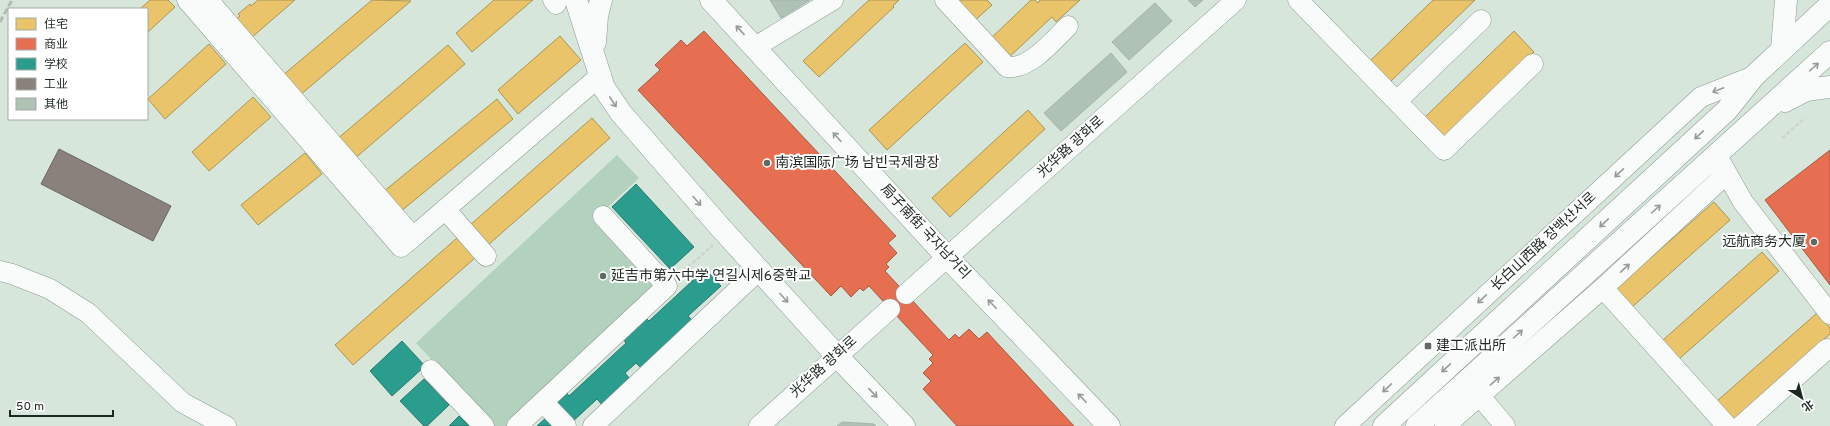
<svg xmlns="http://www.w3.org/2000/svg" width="1830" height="426" font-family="Overpass,'Noto Sans SC','Noto Sans KR',sans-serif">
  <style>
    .green { fill: #b2d2bd }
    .homes { fill: #e9c46a; stroke: #ac9554 }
    .shops { fill: #e76f51; stroke: #aa5a43 }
    .schools { fill: #2a9d8f; stroke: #267a6e }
    .industry { fill: #8a817c; stroke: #696661 }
    .building { fill: #aec3b6; stroke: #a6b3ab }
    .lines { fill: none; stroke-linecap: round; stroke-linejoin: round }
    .minor-casing { stroke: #8d9a92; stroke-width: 21 }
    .major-casing { stroke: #8d9a92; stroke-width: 23 }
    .path { stroke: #cfd4d1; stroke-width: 2.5; stroke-dasharray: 4 2; stroke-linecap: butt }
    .minor { stroke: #f9fbfa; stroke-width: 20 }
    .major { stroke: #f9fbfa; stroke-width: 22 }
    .rail { stroke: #b6bab7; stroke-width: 3; stroke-dasharray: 6 3; stroke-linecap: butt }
    .oneway { stroke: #969c98 }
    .poi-dot { fill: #5e6a62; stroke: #fff; stroke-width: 1.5 }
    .labels { text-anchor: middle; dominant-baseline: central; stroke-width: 4; stroke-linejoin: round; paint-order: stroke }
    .street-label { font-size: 14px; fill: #1d2821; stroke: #fff }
    .poi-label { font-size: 14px; fill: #1d2821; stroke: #fff; text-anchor: start }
  </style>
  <rect width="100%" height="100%" fill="#d6e6db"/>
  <path class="green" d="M617,155L639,178L597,217L662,286L512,426H494L416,343Z"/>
  <path class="homes" d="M150,0H168L175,7L147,33V9H140Z
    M258,0H295L250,39L234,21L240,16L238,14L250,4L251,6Z
    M372,0L411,1L299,96L282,76Z
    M494,0H533L472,52L456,33Z
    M869,0H899L893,6L894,7L819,77L803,61Z
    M950,0H987L992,5L971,24Z
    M1031,0H1035L1038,3L1040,0H1080L1056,22L1052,17L1006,60L988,41Z
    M1433,0H1475L1390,82L1370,61Z
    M1514,31L1534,52L1444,140L1423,119Z
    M560,36L581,60L518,114L498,90Z
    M965,43L983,62L887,150L869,130Z
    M209,44L226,64L165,119L148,99Z
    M448,45L465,64L353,160L336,140Z
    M253,97L271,117L209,171L192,152Z
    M497,99L513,119L400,212L383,192Z
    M1028,110L1045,129L950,217L932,198Z
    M592,118L610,138L488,245L470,225Z
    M305,153L322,174L258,225L241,205Z
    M1714,202L1730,220L1631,308L1614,290Z
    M457,238L475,258L353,365L335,345Z
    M1762,252L1779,271L1679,359L1663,340Z
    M1817,313L1830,328V334L1734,419L1717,401Z"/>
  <path class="shops" d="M704,31L896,236L888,243L897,253L886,264L889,267L885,271L949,340L955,334L959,338L969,329L979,339L987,332L1074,426H957L923,389L931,381L923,373L933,363L929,359L933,355L869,286L863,291L860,288L851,297L841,286L831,296L638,90L660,70L655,65L681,40L687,46Z
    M1830,150V285L1765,200Z"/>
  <path class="schools" d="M636,184L694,247L670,269L612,207Z
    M705,269L721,286L688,316L694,322L643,370L636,363L625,373L631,380L603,406L597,399L570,424L554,406L567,393L569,396L626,343L623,339L646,318L649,321Z
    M402,341L425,366L392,396L370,371Z
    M424,379L449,405L427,426H424L400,401Z
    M549,415L560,426H537Z
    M459,416L469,426H449Z"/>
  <path class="industry" d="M59,149L171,206L153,241L41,184Z"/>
  <path class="building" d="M770,0H810L781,18Z
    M1188,0H1203L1195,7Z
    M1155,3L1172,21L1129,60L1112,42Z
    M1111,53L1127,72L1061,131L1044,113Z
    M842,422L874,424L876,426H837Z"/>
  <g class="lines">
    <g class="minor-casing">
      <path id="minor" d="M187,0L401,247L413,237
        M208,0L413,237L601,75
        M553,0L556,4
        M945,0L1007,67C1029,70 1053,41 1068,26
        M1298,0L1444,150L1533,64
        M755,47L833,0
        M1397,101L1481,20
        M1721,163L1743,202L1830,314
        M445,209L486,256
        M0,271L12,274L50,289L88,313L183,403L226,426
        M1603,288L1727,426
        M906,294L1236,0
        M431,370L484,426
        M1479,395L1505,426
        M543,402L566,426
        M517,426L667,286L603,216
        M593,426L759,270
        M759,426L890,309
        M1345,426L1701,97L1754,76
        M1445,426L1603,288L1722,178L1716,154
        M1741,426L1827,349"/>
    </g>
    <g class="major-casing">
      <path id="major" d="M576,0L604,88L621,113L720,227L837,356L904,426
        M711,0L947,257L1109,426
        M595,42L597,16L601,0
        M1782,49L1786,0
        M1785,101L1806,90L1830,87
        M1384,426L1727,110L1754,76L1830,5
        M1417,426L1830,52"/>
    </g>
    <path class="path" d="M1782,138L1805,118
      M679,275L713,245"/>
    <use href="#minor" class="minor"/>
    <use href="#major" class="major"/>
    <path class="rail" d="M0,22L12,0"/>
  </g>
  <defs><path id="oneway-shaft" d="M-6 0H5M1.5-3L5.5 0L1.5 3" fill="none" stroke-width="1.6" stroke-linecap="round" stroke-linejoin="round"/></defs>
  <g class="oneway">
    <use href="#oneway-shaft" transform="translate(740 30) rotate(-133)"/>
    <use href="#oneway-shaft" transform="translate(1814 67) rotate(-42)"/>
    <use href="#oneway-shaft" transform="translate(1718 90) rotate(158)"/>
    <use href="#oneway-shaft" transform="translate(613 102) rotate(57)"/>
    <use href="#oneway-shaft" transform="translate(1699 135) rotate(137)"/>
    <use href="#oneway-shaft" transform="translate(837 137) rotate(-132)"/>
    <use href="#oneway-shaft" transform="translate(1619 173) rotate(137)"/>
    <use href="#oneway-shaft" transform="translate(697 201) rotate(49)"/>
    <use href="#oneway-shaft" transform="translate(1656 209) rotate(-42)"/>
    <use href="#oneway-shaft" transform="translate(1604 223) rotate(137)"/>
    <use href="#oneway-shaft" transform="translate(1625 268) rotate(-43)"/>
    <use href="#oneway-shaft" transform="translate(784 298) rotate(48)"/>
    <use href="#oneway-shaft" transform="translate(1482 299) rotate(137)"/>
    <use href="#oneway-shaft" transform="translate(992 304) rotate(-134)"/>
    <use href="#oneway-shaft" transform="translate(1518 334) rotate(-42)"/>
    <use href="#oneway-shaft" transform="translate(1446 368) rotate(137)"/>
    <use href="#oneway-shaft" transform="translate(1495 381) rotate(-41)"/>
    <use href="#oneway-shaft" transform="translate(1387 388) rotate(137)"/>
    <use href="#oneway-shaft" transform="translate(873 393) rotate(47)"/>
    <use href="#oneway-shaft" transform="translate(1082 398) rotate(-134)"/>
  </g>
  <g class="poi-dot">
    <circle cx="767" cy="163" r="4"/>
    <circle cx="1814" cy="242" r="4"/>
    <circle cx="603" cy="276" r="4"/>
    <rect x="1424" y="342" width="8" height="8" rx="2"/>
  </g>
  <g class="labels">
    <g class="street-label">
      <text transform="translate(1071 147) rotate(-42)">光华路 광화로</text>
      <text transform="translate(925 232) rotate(47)">局子南街 국자남거리</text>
      <text transform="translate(1544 242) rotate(-43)">长白山西路 장백산서로</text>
      <text transform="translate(824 367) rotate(-42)">光华路 광화로</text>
    </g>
    <g class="poi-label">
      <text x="775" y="163">南滨国际广场 남빈국제광장</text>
      <text x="1806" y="242" text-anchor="end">远航商务大厦</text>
      <text x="611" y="276">延吉市第六中学 연길시제6중학교</text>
      <text x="1436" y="346">建工派出所</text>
    </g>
  </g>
  <rect x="8" y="8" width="140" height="112" fill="#ffffff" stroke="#a5a9a6"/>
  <rect x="16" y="18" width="20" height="12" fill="#e9c46a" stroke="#a5a9a6"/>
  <text x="44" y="28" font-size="12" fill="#1d2821">住宅</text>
  <rect x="16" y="38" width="20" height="12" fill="#e76f51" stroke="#a5a9a6"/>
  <text x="44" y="48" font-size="12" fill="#1d2821">商业</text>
  <rect x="16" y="58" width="20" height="12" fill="#2a9d8f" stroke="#a5a9a6"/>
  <text x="44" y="68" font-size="12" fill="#1d2821">学校</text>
  <rect x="16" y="78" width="20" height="12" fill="#8a817c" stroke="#a5a9a6"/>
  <text x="44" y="88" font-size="12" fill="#1d2821">工业</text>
  <rect x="16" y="98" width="20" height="12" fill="#aec3b6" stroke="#a5a9a6"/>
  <text x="44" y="108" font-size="12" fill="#1d2821">其他</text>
  <g transform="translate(1802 398) rotate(144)" stroke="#ffffff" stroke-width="3" paint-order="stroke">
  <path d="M0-3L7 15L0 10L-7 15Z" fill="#1d2821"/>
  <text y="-6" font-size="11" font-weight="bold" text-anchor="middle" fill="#1d2821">北</text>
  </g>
  <path d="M10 410v6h103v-6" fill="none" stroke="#1d2821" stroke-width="2"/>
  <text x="16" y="410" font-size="12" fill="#1d2821" stroke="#ffffff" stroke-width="3" paint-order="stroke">50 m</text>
</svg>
